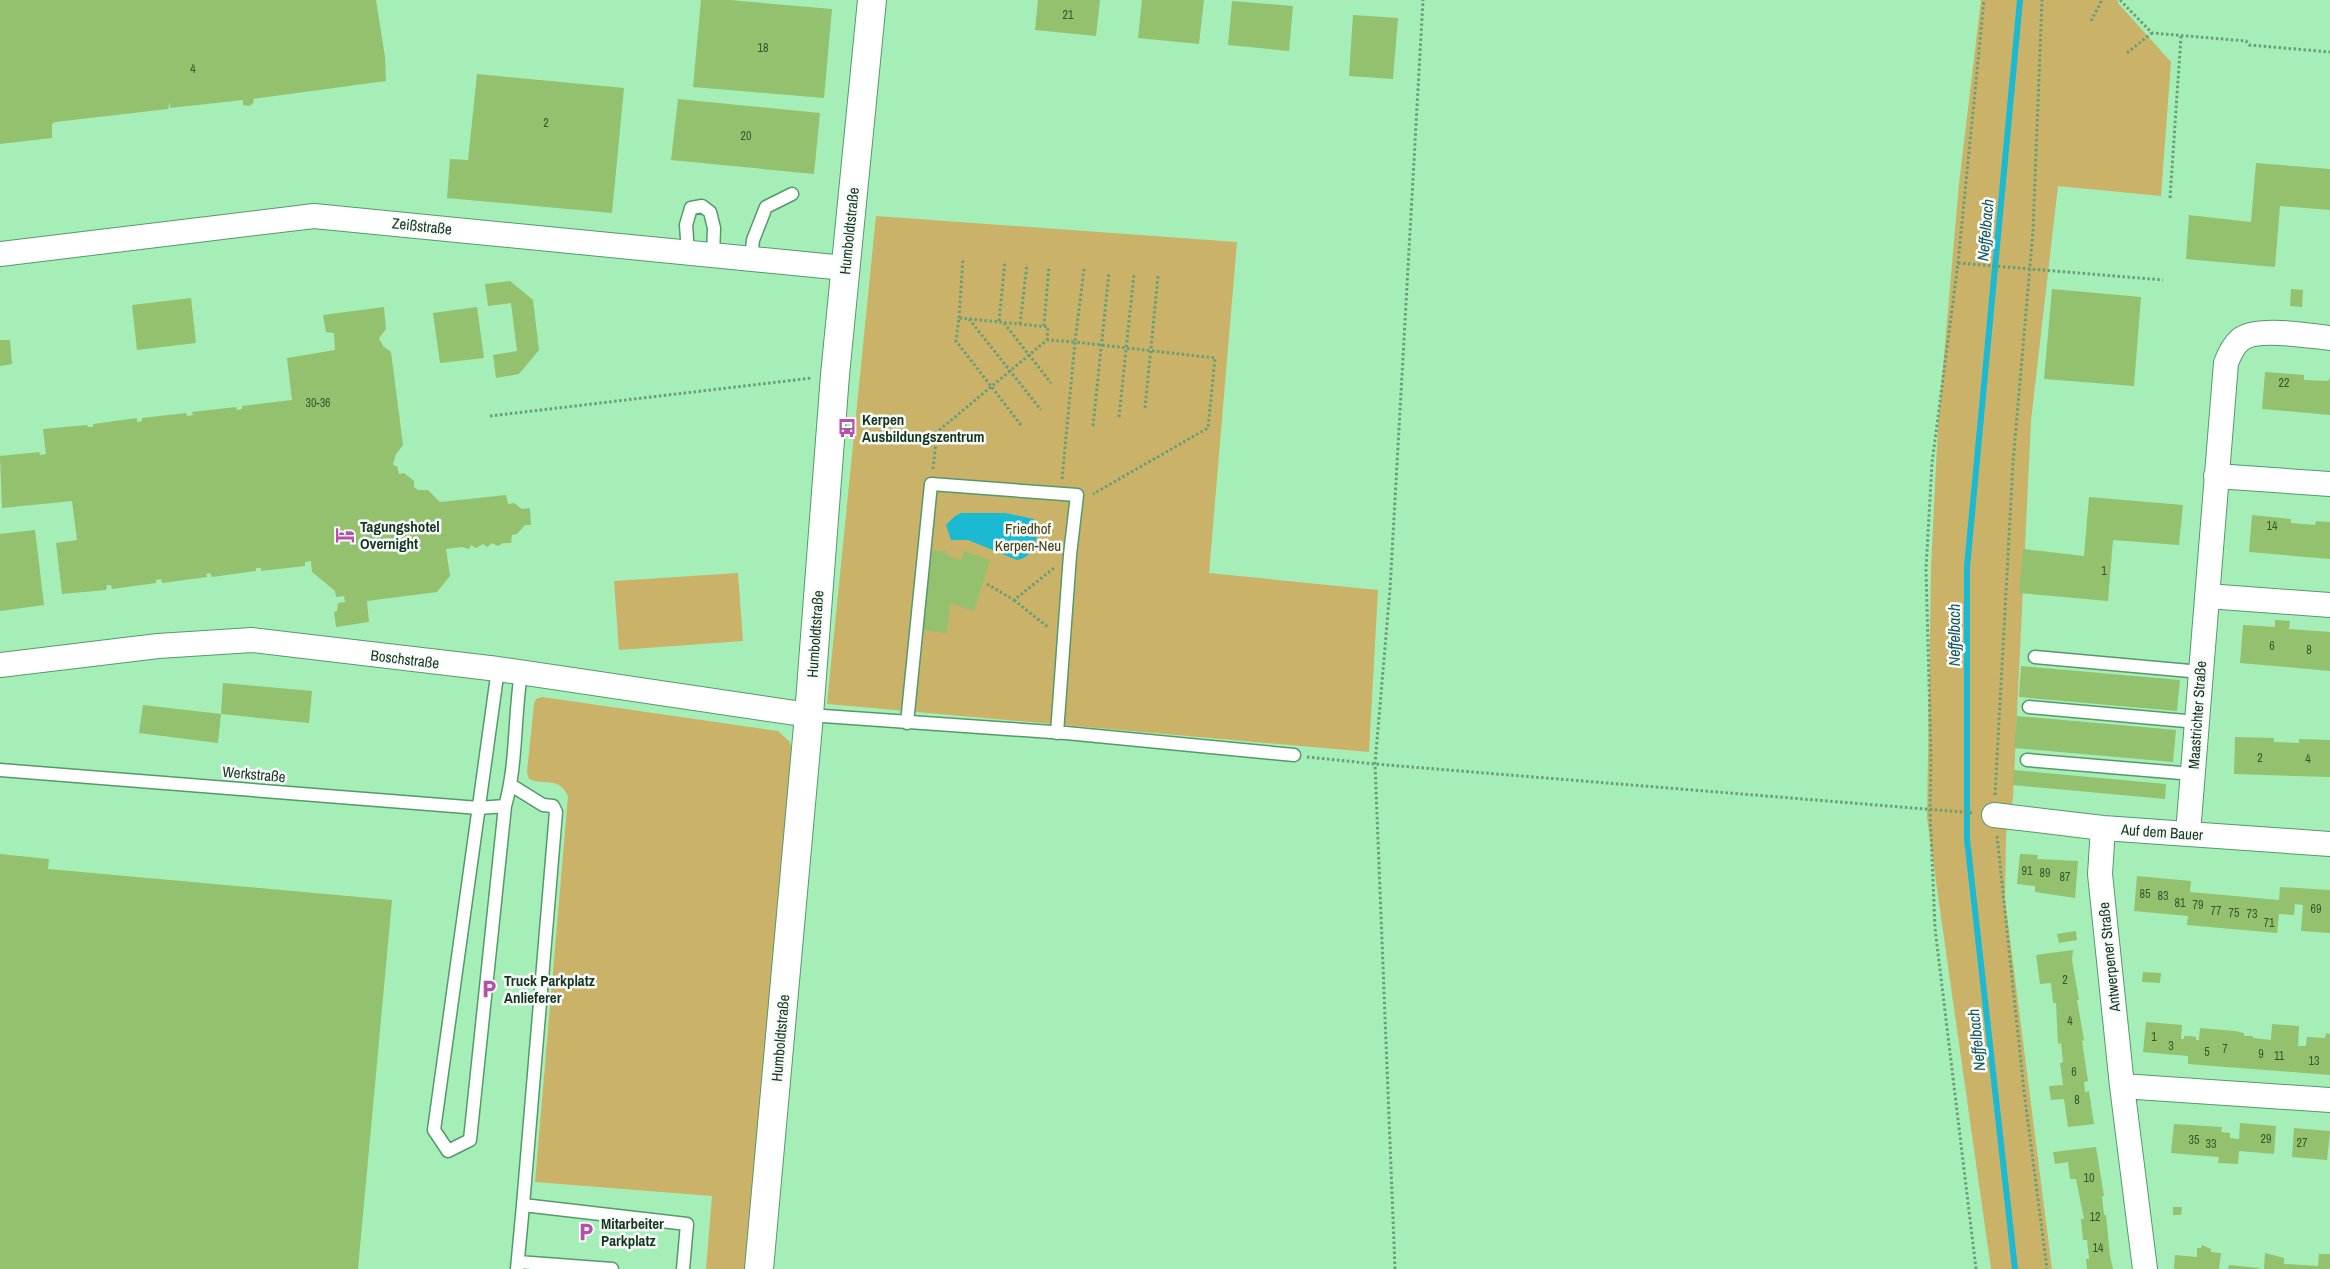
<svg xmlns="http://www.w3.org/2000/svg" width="2330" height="1269" font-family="'Archivo Narrow',sans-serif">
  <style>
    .green { fill: #cab269 }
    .water { fill: #1bb9d2 }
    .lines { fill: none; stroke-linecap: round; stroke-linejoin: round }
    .stream { stroke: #1bb9d2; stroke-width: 6 }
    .building { fill: #93c16d }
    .lane-casing { stroke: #549a69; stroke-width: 15 }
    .street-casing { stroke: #549a69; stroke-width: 26 }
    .secondary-casing { stroke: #549a69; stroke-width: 30 }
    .path { stroke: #699f78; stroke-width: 3; stroke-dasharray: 2.5 2.5; stroke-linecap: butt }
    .lane { stroke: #fff; stroke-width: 12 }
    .street { stroke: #fff; stroke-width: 24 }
    .secondary { stroke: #fff; stroke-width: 28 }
    .labels { text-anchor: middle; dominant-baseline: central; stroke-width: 5; stroke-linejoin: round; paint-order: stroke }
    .number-label { font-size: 12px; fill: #365733 }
    .street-label { font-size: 15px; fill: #173420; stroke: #f6fdf8 }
    .poi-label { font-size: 15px; font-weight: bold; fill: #173420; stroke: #f6fdf8; text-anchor: start }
    .park-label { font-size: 15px; fill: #45390e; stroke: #f6fdf8 }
    .water-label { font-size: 16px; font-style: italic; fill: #1a545e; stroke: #f6fdf8 }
  </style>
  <rect width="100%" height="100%" fill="#a6eeb8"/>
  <path class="green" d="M1981,0H2118V3L2171,62L2161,196L2058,186L2031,421L2013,798L2006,834L2005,900L2052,1269H1991L1927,818L1931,567L1938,425L1959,184Z
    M876,216L1237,242L1209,573L1378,590L1369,752L827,704Z
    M738,573L743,641L619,650L614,581Z
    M542,697L778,731L789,741L795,757L750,1269H706L712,1196L535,1182L568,796C558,776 546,786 529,779L527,772L534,704L536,699Z"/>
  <path class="water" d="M961,513H1005L1034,519C1041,534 1035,558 1017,560L968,540H951L946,525L955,516Z"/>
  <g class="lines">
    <path class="stream" d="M2015,1269L1967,839V567L2020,0"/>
  </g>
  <path class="building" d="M0,0H376L385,57L386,81L253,99L254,102L250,106L243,105V100L170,108V102L168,109L55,122L52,124V138L0,144Z
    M701,0H729L832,9L824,98L693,87Z
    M1038,0H1100L1096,36L1035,30Z
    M1142,0H1204L1199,44L1138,38Z
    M1232,1L1293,6L1289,51L1228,45Z
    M1353,15L1398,18L1393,79L1349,76Z
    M477,74L624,88L612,213L447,198L450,159L468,160Z
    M678,99L820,113L814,174L671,160Z
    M2256,163L2330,169V210L2280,206L2275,267L2186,259L2189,215L2251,222Z
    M510,281L533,300L539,350L519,374L496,378L493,355L517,351L511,303L488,306L485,284Z
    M2052,289L2141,297L2134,386L2044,379Z
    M2291,289L2303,290L2302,307L2290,306Z
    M191,298L196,343L137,350L132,305Z
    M384,307L386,329L379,338L383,346L391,352L403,445L396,454L393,464L395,466H397L399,474L404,473L414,481V487L418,490H428L440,502L506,495L508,504L514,503L522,509L530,508L531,525H525L517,534L512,535L511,543H503L498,546L492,543L487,547L483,544L476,548L471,545L469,549L462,547L446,549L450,576L437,592L367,601L369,622L336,627L334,612L337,611L338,603L345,602L344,596L336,597L335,591L312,572L311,561L305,562V566L261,571V568H256V571L212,577L210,573L206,574L207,577L162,583L161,579L156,580V583L112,589L111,585H107L106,590L62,594L56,543L77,540L72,501L2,508L0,456L39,452L40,455L46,454L43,429L87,425L88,427H93V424L137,418V422L142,421V418L186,413L187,416L193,415L192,412L236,407L237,410L242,409V406L292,400L287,358L335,350L334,333L326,332L323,315Z
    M477,307L484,358L440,363L433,313Z
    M0,340H10L12,364L0,366Z
    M2265,372L2304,375V380L2328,381L2330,378V415L2262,409Z
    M2089,497L2183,505L2179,545L2113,540L2108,601L2019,593L2023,549L2084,556Z
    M2252,515L2291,519V523L2315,525L2316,521L2330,522V559L2249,552Z
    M35,530L44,605L0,611V534Z
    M931,550L946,551V555L961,560L964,551L990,560L974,611L950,603L947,633L923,630Z
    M2275,620L2290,621L2289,629L2330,632V671L2240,663L2243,625L2275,627Z
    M2021,666L2180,680L2177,711L2019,697Z
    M223,683L312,691L309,723L221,714L218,743L139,733L143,705L221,714Z
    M2017,716L2176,730L2173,762L2014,748Z
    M2235,737L2274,738V742L2299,743V739L2330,740V777L2234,774Z
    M2014,770L2166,784L2165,799L2013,785Z
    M0,854L49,859L48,869L392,900L358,1269H0Z
    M2020,854L2038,855L2037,859L2078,861L2075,898L2035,892V886L2017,884Z
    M2137,876L2191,881L2190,892L2279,900L2280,887L2330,890V933L2301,931L2303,905L2295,904L2294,915L2279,914L2277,933L2187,925L2188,916L2134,911Z
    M2076,931L2077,940L2059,943L2057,934Z
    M2073,950L2072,960L2079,1000H2077L2084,1040L2082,1041L2088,1081L2084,1082L2085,1092L2089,1091L2094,1124L2068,1127L2064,1099L2051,1100L2049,1086L2063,1085L2060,1063L2063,1062L2061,1043L2058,1044L2056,1003H2053L2051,983L2040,984L2036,955Z
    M2143,972L2161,973L2160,983L2142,982Z
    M2146,1022L2182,1025L2181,1039H2184V1036H2190L2196,1037V1040H2199L2200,1028L2235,1031L2244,1033V1036H2253V1038L2271,1040L2272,1024L2299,1026L2298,1046H2306L2307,1037L2325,1038L2326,1033L2330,1034V1075L2188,1064V1056L2143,1052Z
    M2240,1123L2276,1126L2274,1154L2239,1151L2238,1164L2218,1163L2219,1157L2171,1153L2174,1124L2222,1127L2221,1132L2230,1133V1138L2239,1139Z
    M2294,1128L2330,1131L2327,1160L2292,1157Z
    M2096,1147L2104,1196H2102L2104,1215H2106L2110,1256L2113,1269H2087L2086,1259H2089L2087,1240H2083L2081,1219H2084L2076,1179H2070L2068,1162L2055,1164L2053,1152Z
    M2173,1207H2182L2181,1215H2173Z
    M2202,1245L2211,1249V1252L2221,1253L2219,1269H2174L2175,1255L2197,1257V1248H2201Z
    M2265,1253L2284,1258V1264L2318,1266L2319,1254H2330V1269H2264Z
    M2229,1265L2259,1268V1269H2228Z"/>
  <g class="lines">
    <g class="lane-casing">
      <path id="lane" d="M688,252L686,225L691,208L702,206L710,212L714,228L713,255
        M751,259L753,240L766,207L792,194
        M2035,657L2201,672
        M498,669L434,1130L448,1151L470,1140L505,806C517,765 514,717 521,673
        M2029,707L2197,722
        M809,715L1066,733L1294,755
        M907,723L931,484L1077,495L1070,555L1057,733
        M2027,760L2193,774
        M0,770L479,808L505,806
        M511,785L543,805L553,806L556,812L523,1205
        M518,1262L612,1269
        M517,1269L523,1205L687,1224L683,1269"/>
    </g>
    <g class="street-casing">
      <path id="street" d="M0,254L314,216L845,268
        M2216,476L2330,484
        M2207,596L2330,605
        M0,665L158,646L252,640L498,669L809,715
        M1994,815L2103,828L2330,844
        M2103,828L2100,874L2122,1086L2145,1269
        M2188,833L2226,363C2229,355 2233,346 2240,340C2256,326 2309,336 2330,338
        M2122,1086L2330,1100"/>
    </g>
    <g class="secondary-casing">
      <path id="secondary" d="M759,1269L809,715L835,375L872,0"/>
    </g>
    <path class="path" d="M2120,0L2152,33L2246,41L2249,45L2330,52
      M2091,21L2102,0
      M2127,53L2152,33
      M2170,198L2181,36
      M1958,263L2163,280
      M959,318L963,258
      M969,319L1041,410
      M999,321L1005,261
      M1004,323L1051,383
      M1020,324L1027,264
      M1044,326L1049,266
      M1145,408L1158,276
      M490,416L812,378
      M1119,417L1134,274
      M1021,425L956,341L959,318L1048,327L1047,340
      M1093,426L1109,272
      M933,469L937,432L1047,340L1075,342L1084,269
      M1062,479L1075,342L1215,358L1208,428L1093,494
      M987,584L1014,600L1054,568
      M1014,600L1049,628
      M1307,757L1375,764L1974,813
      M1995,795L2013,463L2033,231L2042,0
      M1997,836L2024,1091L2047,1269
      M1395,1269L1375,764L1390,589L1423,0
      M1976,1269L1935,928L1930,810L1931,758L1926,569L1932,463L1958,263L1984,0"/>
    <use href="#lane" class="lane"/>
    <use href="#street" class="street"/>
    <use href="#secondary" class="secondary"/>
  </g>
  <defs>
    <g id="bus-bare" transform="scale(1.5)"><path d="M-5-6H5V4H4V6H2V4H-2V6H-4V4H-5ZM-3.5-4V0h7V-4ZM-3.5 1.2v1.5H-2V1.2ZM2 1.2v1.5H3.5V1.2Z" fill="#ba4eae" stroke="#f6fdf8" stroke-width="2.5" paint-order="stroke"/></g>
    <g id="hotel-bare" transform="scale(1.5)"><path d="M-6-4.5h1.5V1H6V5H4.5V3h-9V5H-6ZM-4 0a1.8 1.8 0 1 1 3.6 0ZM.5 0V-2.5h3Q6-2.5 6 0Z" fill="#ba4eae" stroke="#f6fdf8" stroke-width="2.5" paint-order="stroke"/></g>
    <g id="parking-bare" transform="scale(1.5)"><path d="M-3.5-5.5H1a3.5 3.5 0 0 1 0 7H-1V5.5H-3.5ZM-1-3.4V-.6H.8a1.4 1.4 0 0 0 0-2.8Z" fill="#ba4eae" stroke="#f6fdf8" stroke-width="2.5" paint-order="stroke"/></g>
  </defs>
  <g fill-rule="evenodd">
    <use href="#bus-bare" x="847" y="428"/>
    <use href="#hotel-bare" x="345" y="535"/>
    <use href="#parking-bare" x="489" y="989"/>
    <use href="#parking-bare" x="586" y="1232"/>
  </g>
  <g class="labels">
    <g class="number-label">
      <text x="1068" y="15">21</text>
      <text x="763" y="48">18</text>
      <text x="193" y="69">4</text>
      <text x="546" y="123">2</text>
      <text x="746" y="136">20</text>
      <text x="2284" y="383">22</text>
      <text x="318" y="403">30-36</text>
      <text x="2272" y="526">14</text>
      <text x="2104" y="571">1</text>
      <text x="2272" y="646">6</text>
      <text x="2309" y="650">8</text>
      <text x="2260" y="758">2</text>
      <text x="2308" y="759">4</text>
      <text x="2027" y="871">91</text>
      <text x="2045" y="873">89</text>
      <text x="2065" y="877">87</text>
      <text x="2145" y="894">85</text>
      <text x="2163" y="896">83</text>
      <text x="2180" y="903">81</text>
      <text x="2198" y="905">79</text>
      <text x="2316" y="909">69</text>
      <text x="2216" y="911">77</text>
      <text x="2234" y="913">75</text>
      <text x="2252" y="914">73</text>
      <text x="2269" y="923">71</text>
      <text x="2065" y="980">2</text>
      <text x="2070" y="1021">4</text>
      <text x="2154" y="1037">1</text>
      <text x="2171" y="1046">3</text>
      <text x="2225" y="1049">7</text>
      <text x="2207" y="1052">5</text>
      <text x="2261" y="1054">9</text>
      <text x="2279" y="1056">11</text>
      <text x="2314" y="1061">13</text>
      <text x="2074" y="1072">6</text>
      <text x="2077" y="1100">8</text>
      <text x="2266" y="1139">29</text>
      <text x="2194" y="1140">35</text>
      <text x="2302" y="1143">27</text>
      <text x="2211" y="1144">33</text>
      <text x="2089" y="1178">10</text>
      <text x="2095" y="1217">12</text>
      <text x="2098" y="1248">14</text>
    </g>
    <g class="street-label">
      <text transform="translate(422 226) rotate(6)">Zeißstraße</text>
      <text transform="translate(849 231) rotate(-84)">Humboldtstraße</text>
      <text transform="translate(815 634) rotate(-86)">Humboldtstraße</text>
      <text transform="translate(405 659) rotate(7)">Boschstraße</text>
      <text transform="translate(2197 715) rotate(-86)">Maastrichter Straße</text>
      <text transform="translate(254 774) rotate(5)">Werkstraße</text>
      <text transform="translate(2162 832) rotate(4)">Auf dem Bauer</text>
      <text transform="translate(2109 957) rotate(-96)">Antwerpener Straße</text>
      <text transform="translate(780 1038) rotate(-85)">Humboldtstraße</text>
    </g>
    <g class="poi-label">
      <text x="862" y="419">Kerpen<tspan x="862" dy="17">Ausbildungszentrum</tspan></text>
      <text x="360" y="526">Tagungshotel<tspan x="360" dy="17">Overnight</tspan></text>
      <text x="504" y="980">Truck Parkplatz<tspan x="504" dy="17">Anlieferer</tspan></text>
      <text x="601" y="1223">Mitarbeiter<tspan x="601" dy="17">Parkplatz</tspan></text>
    </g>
    <g class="park-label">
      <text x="1028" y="528">Friedhof<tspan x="1028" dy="17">Kerpen-Neu</tspan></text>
    </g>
    <g class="water-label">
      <text transform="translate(1985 230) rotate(-85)">Neffelbach</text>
      <text transform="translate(1954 635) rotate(-90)">Neffelbach</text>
      <text transform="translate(1976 1040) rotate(-96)">Neffelbach</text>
    </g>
  </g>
</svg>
